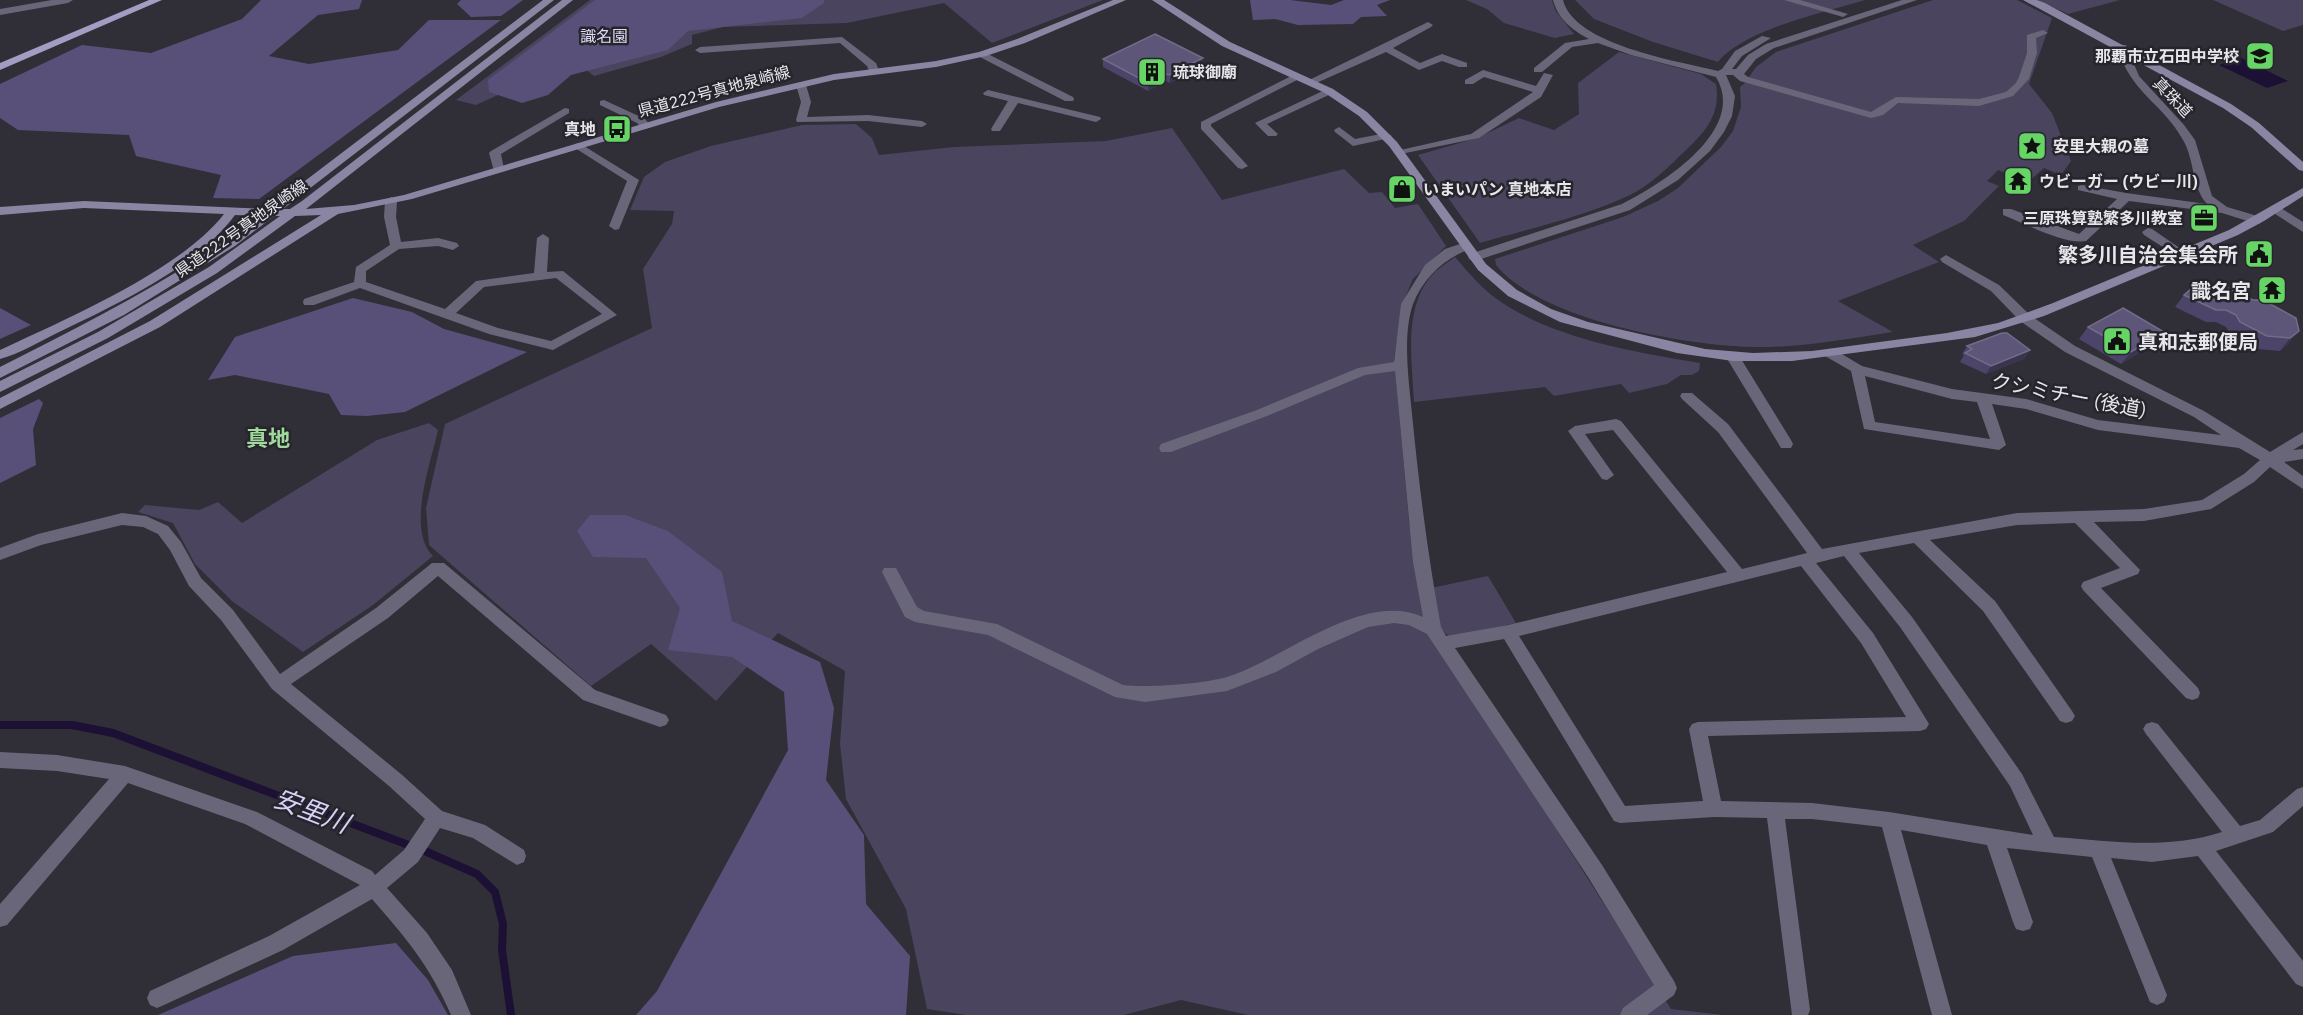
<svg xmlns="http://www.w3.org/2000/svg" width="2303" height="1015" font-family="'IBM Plex Sans','Noto Sans JP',sans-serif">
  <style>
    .green { fill: #4a445f }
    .forest { fill: #595079 }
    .water { fill: #1c1135 }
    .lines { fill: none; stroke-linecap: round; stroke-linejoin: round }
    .stream { stroke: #1c1135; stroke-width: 8 }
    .street { fill: #6a667a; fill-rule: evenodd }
    .secondary { fill: #8a85a3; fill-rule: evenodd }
    .primary { fill: #a39cc3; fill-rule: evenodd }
    .wall { fill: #4d446a }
    .shaded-wall { fill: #3a344f }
    .building { fill: #5d5678; stroke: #726c8a; stroke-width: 1.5 }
    .labels { text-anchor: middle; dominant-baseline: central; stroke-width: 5; stroke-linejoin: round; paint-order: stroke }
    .far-park-label { font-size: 16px; fill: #dfdaf7; stroke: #26252c }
    .far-poi-label { font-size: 16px; font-weight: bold; fill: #e6e6eb; stroke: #26252c; text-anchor: start }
    .far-street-label { font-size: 16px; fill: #e6e6eb; stroke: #26252c }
    .poi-label { font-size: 20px; font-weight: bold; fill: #e6e6eb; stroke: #26252c; text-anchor: end }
    .street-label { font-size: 20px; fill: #e6e6eb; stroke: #26252c }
    .quarter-label { font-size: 22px; font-weight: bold; fill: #a0d89d; stroke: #26252c }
    .near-water-label { font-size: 26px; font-style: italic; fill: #d8d0fa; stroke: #26252c }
  </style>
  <rect width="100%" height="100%" fill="#302e36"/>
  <path class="green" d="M590,0H1103L992,43L944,3L847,23L723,27L692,35V44L661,57L594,76L579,64L509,90L476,105L456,100Z
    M1466,0H1552L1555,10L1574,34L1555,38L1504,23L1487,9Z
    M1575,0H1865C1823,13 1745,29 1718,62L1653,42L1594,19Z
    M1933,0H2017L2052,18L2029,84L2052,113L2071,161L2061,175L2044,168L2028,182L1998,170L1987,181L1999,186L1964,221L1913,245L1939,262L1838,301L1893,332C1852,338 1811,346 1770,347C1699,349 1542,322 1496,265L1495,259L1623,217L1658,201L1678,188L1721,147L1733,131L1741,107L1740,87L1744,84L1756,67L1776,52Z
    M2037,0H2120L2068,14Z
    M2213,0H2303V25L2283,31Z
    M1619,52L1701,74L1716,84C1721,114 1706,131 1685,151C1668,167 1650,186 1628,196C1583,217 1528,229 1480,243L1418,155L1477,138L1519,118L1554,130L1579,114L1578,83Z
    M856,124L872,138L879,155L954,147L1106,141L1172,128L1222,200L1344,169L1369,193L1382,192L1395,208L1418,204L1446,246L1413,279L1402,305L1394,358L1409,522L1424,622L1671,1009L1723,1015H1248L1181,1000L1124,1015H966L927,1009L906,909L846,799L840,744L845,671L778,633L716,701L651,644L591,686L429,545L426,508L445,424L652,328L643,269L672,224L674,211L630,210L644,177L665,162L711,146L802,125Z
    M1455,257C1467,271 1479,285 1494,297C1549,338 1634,352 1700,363L1699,371L1692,375H1681L1667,384L1629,393L1621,384L1554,396L1545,387L1414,402C1412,360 1402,303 1436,271C1442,266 1449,261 1455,257Z
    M429,423L438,430C431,463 406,529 433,556L373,605L303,652L232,601L195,564L173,523L138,512L145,505L199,510L218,502L242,523L377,440Z
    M1488,576L1516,623L1450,637L1441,630L1431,588Z"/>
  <path class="forest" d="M261,0H362L359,9L318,15L269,56L309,64L398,50L429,20H501L259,199L213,198L221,175L136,156L129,135L18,130L0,118V84L82,45L151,53L242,19Z
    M461,0H523L501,16L471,17L457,4Z
    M595,0H824V3L802,18L688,31L668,50L571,75L548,95L522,103L489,92L488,80Z
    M1250,0H1290L1331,5L1344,0H1390L1377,5L1387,16L1361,17L1353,24L1298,25L1275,19L1253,20Z
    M353,298L412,312L444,329L527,352L405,412L367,416L341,415L329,394L235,375L208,380L235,337Z
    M0,308L31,325L0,339Z
    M39,399L43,403L33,429L36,465L0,483V418Z
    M590,515H625L668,531L722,572L732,621L820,662L834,708L826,780L864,835L866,904L910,956L906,1015H636L657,991L788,750L784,692L732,657L668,650L680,608L646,558L593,557L577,531Z
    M396,943L428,980L448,1015H158L293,956Z"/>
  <path class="water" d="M2241,58L2288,81L2267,88L2219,65Z"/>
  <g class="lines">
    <path class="stream" d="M0,725H72L113,733L427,852L477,874L495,892L503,924L502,950L511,1015"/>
    <path class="street" d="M52,0H73L68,3L0,15V9Z
      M1553,0H1563C1574,45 1678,61 1718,71L1722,69L1735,51L1762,36L1771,38L1742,56L1732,69H1736L1748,55L1766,44L1902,0H1917L1774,48L1756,59L1744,74L1748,77L1871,112L1896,97L1979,99L2006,92L2016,83L2019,77L2027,53V35L2043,30L2048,33L2036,38L2037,53L2029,79L2013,96L1979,106L1898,103L1883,115L1871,118L1740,81L1733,75H1726L1735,96L1732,116L1724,132L1710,151L1678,180L1630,210L1478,260H1470L1468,257L1470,254L1622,204C1662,184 1748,130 1716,77L1631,55L1598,43L1572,47L1542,72H1534V68L1565,43L1589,39C1572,30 1558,19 1553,0Z
      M1784,0H1800L1848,14L1843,17Z
      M1428,22L1433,25L1431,27L1393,48L1420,63L1442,54L1467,63V67H1459L1442,61L1419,70L1386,52L1314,84L1305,82Z
      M842,37L876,63L879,71L878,73H870L867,66L840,43L700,53L695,50L700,47Z
      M2118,45H2126L2139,76L2184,125L2195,140L2212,196L2227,207L2261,217V223L2257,224L2222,213L2129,201L2086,241C2065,245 2024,223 2003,215V209H2011L2079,234L2117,199L2078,190V186L2082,185L2126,193L2207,204C2191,186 2195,160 2183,140C2162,102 2132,95 2117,47Z
      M982,51L1073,97L1074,99L1073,101H1065L978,56L977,54Z
      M1483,70L1536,86L1544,73L1553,75L1541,97L1479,138L1396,155V151L1471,134L1533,92L1484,77L1473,84H1465V80Z
      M1297,73L1302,76L1301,78L1211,124V126L1248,166L1242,169L1238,168L1201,129V122Z
      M801,82L806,85L811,102L807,117L868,115L922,121L927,124L922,127L868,121L797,122L796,120L801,102L796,85Z
      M1329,88L1333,89V93L1267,124L1278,134L1276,136H1268L1255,123Z
      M988,90L1100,117L1101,119L1096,122L1018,103L1000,131H992L991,129L1008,101L984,95L983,93Z
      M604,100L645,119L651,126L650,128H642L637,123L600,105V101Z
      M565,108L569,109V113L501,154L504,169L502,171H494L489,153L491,151Z
      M1339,127L1355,139L1386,133L1392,136L1390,138L1353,146L1335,132L1334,130Z
      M579,143L639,180L619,229L615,230L609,226L627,181L575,148V144Z
      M391,197L397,201L396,217L401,242L438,238L457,243L459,246L453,250L438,246L399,249L366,271V282L445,309L476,281L534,273L537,238L543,234L549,238L547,272L563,271L617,315L553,350L489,334L360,288L314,305H304L303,302L304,299L354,282L356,267L390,245L384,217L385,201ZM556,278L602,314L551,341L498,328L456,313L484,287Z
      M2276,205L2303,222V232L2272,212V206Z
      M2148,228L2152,229L2187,253L2181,257L2177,256L2144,235L2142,232Z
      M1466,242L1470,243V249C1445,258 1423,278 1413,304C1402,336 1409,381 1412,414C1419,485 1428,557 1441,627L1446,636L1508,625L1727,572L1613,430L1585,434L1614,475L1607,480L1602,479L1568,431L1575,426L1616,419L1621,421L1742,569L1807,553L1718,432L1682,399L1680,396L1682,393H1692L1728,424L1822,549L2017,513L2144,509L2202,500L2244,474L2260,460L2239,448L2098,430L2026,409L1992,404L2006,445L1999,450L1864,429L1851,371L1825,356L1823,353L1825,350H1835L1862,366L1952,389L2026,399L2098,420L2221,435L2194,417L2065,352L2020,321L1991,291L1942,262L1940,259L1946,255L1999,285L2030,315L2075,346L2204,411L2270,452L2303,432V444L2293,450L2303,449V459L2284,462L2303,476V489L2270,467L2254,482L2211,509L2144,521L2094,522L2140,570L2138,574L2101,588L2198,688L2200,693L2198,698L2192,700L2186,698L2083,590L2081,586L2083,582L2120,568L2075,523L2017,525L1930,540L1995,601L2072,711L2075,716L2072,721L2066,723L2060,721L1983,611L1914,543L1859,553L1912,617L2022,774L2054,837C2111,841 2167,850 2222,832L2146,734L2143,729L2146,724L2152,722L2158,724L2240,826L2260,820L2297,789L2303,787V806L2273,832L2216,851L2303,961V987L2296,984L2198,856L2152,862L2111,858L2167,995L2164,1002L2157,1005L2150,1002L2092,857L2007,848L2033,922L2030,929L2023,931L2016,929L2013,922L1987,845L1901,830L1952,1015H1932L1882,827L1812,819H1785L1810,1010L1808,1015H1792L1767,818L1714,817L1620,823L1614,821L1504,639L1455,648L1602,865L1674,981L1677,988L1674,995L1647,1015H1620L1623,1008L1654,985L1588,877L1427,634L1409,625L1394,623L1368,627L1318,649L1276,672L1227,691L1145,702L1115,697L988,635L915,622L905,617L882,572L884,568H896L917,607L924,611L997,624L1123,685C1149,688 1202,684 1227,677C1284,659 1363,590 1423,617L1413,562L1395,371L1365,375L1267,416L1171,452H1161L1159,448L1161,444L1257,410L1358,368L1394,362L1401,304L1425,265L1445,249ZM1865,376L1952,399L1977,402L1990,439L1875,422ZM1844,556L1900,627L2010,786L2033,835L1889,812L1812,803L1721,801L1708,736L1920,731L1926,729L1929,724L1926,719L1873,633L1816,563ZM1801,566L1861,643L1906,717L1698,722L1692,724L1689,729L1703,801L1625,806L1519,636Z
      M1733,353L1738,354L1791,440L1793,444L1791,448H1781L1726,357Z
      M122,513L146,516L168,526L181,542L201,578L233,610L280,674L376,608L432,563H444L595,690L666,715L669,720L666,725L660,727L583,700L438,576L388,618L291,684L401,774L442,811L485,825L524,850L526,856L524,862L517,865L473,838L440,828L418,862L387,888L427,933L452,970L471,1015H451C430,966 406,938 372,899L283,950L164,1005L157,1008L150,1005L147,998L150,991L269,936L360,885L245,824L128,783L7,925L0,927V904L109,779L57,771L0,768V752L57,755L125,766L257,812L372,871L375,875L404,850L425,819L389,786L272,689L221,620L189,586L170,550L158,534L143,527L122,525L41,545L0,560V548L38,534Z"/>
    <path class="secondary" d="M543,0H554L283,209H290L302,201L562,0H573L306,209L354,205L404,195L716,102L834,74L936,61L979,52L1017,39L1113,0H1126L1025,43L986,56L936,67L834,80L719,107L412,199L338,214L160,327L0,409V398L150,321L321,215L295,216L217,273L108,338L0,392V381L98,332L209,267L280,216H274L235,246L124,315L0,378V367C89,322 179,277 259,216L235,215C195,269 115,305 55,334C37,343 19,354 0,359V350C64,320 181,270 224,214L84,208L0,215V207L84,201L268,209Z
      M1152,0H1164L1230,42L1333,89L1367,112L1397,142L1486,264L1517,290L1551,309L1588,322L1705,349L1753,353L1812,351L1947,333L1998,323L2053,303L2229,230L2303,188V196L2264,221L2238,235L2044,316L1975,337L1792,361H1733L1677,353L1560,322L1508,296L1478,270L1389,146L1359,116L1325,93L1222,46Z
      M2023,0H2037L2045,3L2231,104L2259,123L2303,162V171L2299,170L2251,127L2223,108Z"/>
    <path class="primary" d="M149,0H162L0,70V63Z"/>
  </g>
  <path class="wall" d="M1103,59L1203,66L1170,83L1166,81L1148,91L1103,67Z
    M2204,285H2212L2296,318L2289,343L2280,351L2257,349L2230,334L2226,327L2216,322H2206L2175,307L2184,295Z
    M2088,327L2154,344L2121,364L2079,339Z
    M1967,346L2030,350L2024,359L1986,374L1960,362L1964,355L1962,354Z"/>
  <path class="shaded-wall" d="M1203,58V66L1170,83V75Z
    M1166,74V81L1148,91V83Z
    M2299,331L2289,343L2280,351L2290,338Z
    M2164,332L2154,344L2121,364L2131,352Z
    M2030,350L2024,359L1986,374L1991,366Z"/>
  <path class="building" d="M1155,34L1203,58L1170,75L1166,74L1148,83L1103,59Z
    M2199,282L2204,285L2207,282L2212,285L2217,283L2253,300H2263L2296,318L2299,331L2290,338L2267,336L2240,322L2236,315L2226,310H2216L2184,295Z
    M2123,308L2164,332L2131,352L2088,327Z
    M2002,333H2007L2030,350L1991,366L1965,353L1972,349L1967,346Z"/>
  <defs>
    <g id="school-square" transform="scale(1.5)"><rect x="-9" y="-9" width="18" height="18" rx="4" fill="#67d466" stroke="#26252c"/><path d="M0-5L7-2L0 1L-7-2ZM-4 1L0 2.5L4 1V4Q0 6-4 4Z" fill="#111"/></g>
    <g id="building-square" transform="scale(1.5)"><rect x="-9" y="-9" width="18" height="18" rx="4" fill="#67d466" stroke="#26252c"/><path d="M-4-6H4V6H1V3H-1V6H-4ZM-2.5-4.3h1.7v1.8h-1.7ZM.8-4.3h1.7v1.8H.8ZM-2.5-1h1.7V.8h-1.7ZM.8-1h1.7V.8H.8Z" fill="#111"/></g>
    <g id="bus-square" transform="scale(1.5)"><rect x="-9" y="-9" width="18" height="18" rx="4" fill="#67d466" stroke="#26252c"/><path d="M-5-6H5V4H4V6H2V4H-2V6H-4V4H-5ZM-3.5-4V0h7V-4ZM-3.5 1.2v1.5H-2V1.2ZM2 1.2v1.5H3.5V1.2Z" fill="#111"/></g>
    <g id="sight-square" transform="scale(1.5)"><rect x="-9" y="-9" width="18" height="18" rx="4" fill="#67d466" stroke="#26252c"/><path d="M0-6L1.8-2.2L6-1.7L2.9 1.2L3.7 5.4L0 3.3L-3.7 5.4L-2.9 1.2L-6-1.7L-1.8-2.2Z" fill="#111"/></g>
    <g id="temple-square" transform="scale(1.5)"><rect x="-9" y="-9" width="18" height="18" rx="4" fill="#67d466" stroke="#26252c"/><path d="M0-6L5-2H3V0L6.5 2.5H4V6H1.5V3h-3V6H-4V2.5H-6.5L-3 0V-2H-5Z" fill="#111"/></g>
    <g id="shop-square" transform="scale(1.5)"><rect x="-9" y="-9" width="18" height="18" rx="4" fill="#67d466" stroke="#26252c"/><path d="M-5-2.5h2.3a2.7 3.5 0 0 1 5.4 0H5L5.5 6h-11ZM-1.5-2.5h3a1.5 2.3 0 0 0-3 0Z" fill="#111"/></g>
    <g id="office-square" transform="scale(1.5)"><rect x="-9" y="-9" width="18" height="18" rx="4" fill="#67d466" stroke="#26252c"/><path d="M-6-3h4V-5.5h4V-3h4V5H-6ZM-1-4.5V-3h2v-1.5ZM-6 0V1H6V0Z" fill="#111"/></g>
    <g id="civic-square" transform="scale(1.5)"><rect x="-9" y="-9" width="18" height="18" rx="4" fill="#67d466" stroke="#26252c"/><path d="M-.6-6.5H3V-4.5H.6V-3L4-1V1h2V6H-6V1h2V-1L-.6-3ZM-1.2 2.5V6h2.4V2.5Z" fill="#111"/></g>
  </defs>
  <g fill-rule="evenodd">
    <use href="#school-square" x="2260" y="56"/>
    <use href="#building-square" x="1152" y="72"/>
    <use href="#bus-square" x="617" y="129"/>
    <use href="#sight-square" x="2032" y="146"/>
    <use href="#temple-square" x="2018" y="181"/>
    <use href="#shop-square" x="1402" y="189"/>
    <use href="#office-square" x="2204" y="218"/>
    <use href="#civic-square" x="2259" y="254"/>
    <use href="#temple-square" x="2272" y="290"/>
    <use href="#civic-square" x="2117" y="341"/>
  </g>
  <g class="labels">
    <g class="far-park-label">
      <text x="604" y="36">識名園</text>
    </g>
    <g class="far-poi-label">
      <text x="2239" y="56" text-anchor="end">那覇市立石田中学校</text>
      <text x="1173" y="72">琉球御廟</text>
      <text x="596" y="129" text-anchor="end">真地</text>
      <text x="2053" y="146">安里大親の墓</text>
      <text x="2039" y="181">ウビーガー (ウビー川)</text>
      <text x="1423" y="189">いまいパン 真地本店</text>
      <text x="2183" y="218" text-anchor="end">三原珠算塾繁多川教室</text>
    </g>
    <g class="far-street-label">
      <text transform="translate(714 91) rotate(-15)">県道222号真地泉崎線</text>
      <text transform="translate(2173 97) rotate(46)">真珠道</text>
      <text transform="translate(241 228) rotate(-35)">県道222号真地泉崎線</text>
    </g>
    <g class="poi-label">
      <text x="2238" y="254">繁多川自治会集会所</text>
      <text x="2251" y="290">識名宮</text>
      <text x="2138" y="341" text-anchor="start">真和志郵便局</text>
    </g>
    <g class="street-label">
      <text transform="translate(2069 395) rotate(11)">クシミチー (後道)</text>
    </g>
    <g class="quarter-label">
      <text x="268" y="437">真地</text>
    </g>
    <g class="near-water-label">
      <text transform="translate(312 810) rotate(21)">安里川</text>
    </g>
  </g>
</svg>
